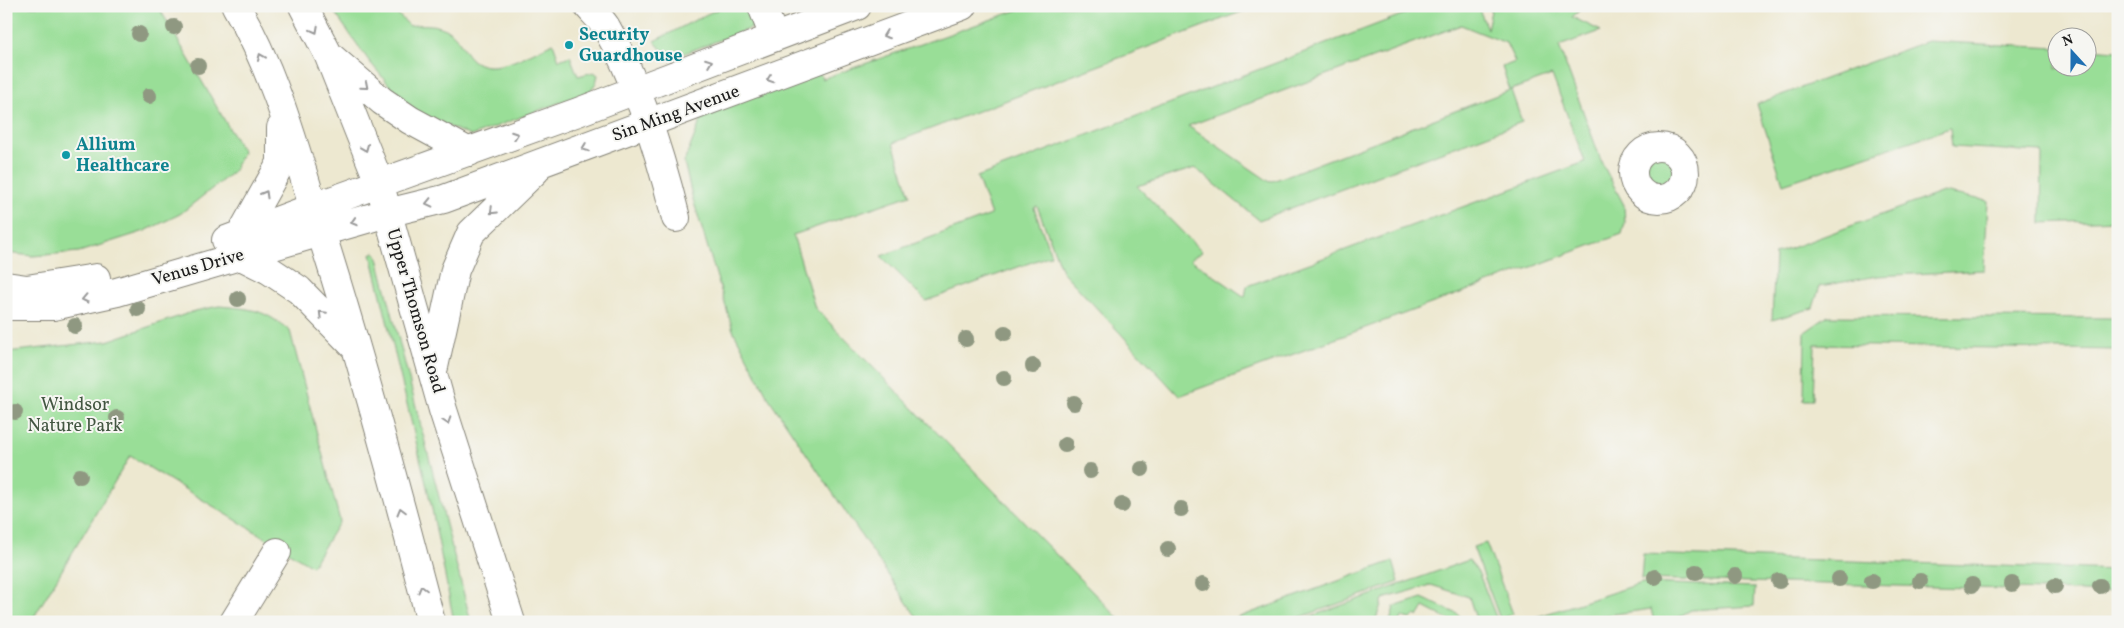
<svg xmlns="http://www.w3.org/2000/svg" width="2124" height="628" font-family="Vollkorn,serif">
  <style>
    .green { fill: #99de97; stroke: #5a7d5a; fill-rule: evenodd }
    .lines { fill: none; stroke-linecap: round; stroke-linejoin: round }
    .minor-casing { stroke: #848276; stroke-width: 30 }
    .major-casing { stroke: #848276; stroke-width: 30 }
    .minor { stroke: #fff; stroke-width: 28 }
    .major { stroke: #fff; stroke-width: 28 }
    .tree { fill: #8f9881 }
    .oneway { stroke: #999 }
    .culture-dot { fill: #0f9aa8; stroke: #f6f6f2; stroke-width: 2 }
    .labels { text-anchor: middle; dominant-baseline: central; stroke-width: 4; stroke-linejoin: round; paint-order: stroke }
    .culture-label { font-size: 18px; font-weight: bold; fill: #0d838f; stroke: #f6f6f2; text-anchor: start }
    .street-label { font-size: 18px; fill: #1c1c1c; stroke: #f6f6f2 }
    .park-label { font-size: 18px; fill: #425641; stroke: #f6f6f2 }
  </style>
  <rect width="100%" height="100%" fill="#f6f6f2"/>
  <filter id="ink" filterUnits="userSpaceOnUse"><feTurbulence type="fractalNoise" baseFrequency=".02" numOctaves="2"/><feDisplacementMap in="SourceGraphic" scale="10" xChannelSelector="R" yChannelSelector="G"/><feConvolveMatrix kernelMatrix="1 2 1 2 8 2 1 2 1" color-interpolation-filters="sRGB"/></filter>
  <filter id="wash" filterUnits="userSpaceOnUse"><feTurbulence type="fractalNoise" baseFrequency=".0096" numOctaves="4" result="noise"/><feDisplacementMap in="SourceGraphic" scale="20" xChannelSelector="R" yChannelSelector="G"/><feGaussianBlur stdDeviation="1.12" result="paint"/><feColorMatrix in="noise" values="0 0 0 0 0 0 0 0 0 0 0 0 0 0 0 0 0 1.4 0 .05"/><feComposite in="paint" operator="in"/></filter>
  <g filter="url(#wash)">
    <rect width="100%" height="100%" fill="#ede8d0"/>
    <path class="green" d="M6,6H158L243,152L233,172L180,214L145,231L79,252L33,256L6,253Z
      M330,6H389L410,26C423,23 446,24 456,37C466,50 468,64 488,66C509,67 533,52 553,43L559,60L570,56L578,76L594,72L598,75L596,83L590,91L471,136L410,110L369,61Z
      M725,6H749L757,26L677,56L663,51L654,41C678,30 700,16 725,6Z
      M1029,6H1257L893,143L910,195L793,235L815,308L1122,622H920L768,397L733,330L692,196L684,162L709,100L816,63L822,79Z
      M1425,6H1478L1487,29L1492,6H1585L1572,17L1601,31L1559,46L1602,163L1624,205L1625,223L1622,234L1179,396L1062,271L1037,206L1034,208L1051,255L926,301L881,256L991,215L977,177ZM1461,25L1506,43L1515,62L1502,67L1510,90L1270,182L1188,126ZM1552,75L1585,162L1247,286L1245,297L1190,259L1202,252L1137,186L1195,168L1259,220L1522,122L1511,90Z
      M1927,41L2056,48V68H2086L2087,49L2118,51V220L2041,223L2042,152L1952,147L1950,128L1783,184L1757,104Z
      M1634 173a25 25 0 1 1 50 0a25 25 0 1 1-50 0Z
      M1943,192L1988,201L1984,270L1878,276L1820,286L1813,308L1772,320L1775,254Z
      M374,252L377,254L471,622H454L431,504L371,254Z
      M219,306C253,309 263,309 290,331L340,521L312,566L130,456L31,622H6V352L107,341L195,311Z
      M1828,316L2118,318V350L1815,345L1813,400H1802L1804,398L1805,332Z
      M1486,543L1513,614L1500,619L1473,547Z
      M1643,554L2118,570V592L1641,579Z
      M1469,560L1479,574L1498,622H1477L1469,597L1431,585L1383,599L1375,622H1295Z
      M1393,561L1399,582L1287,622H1226Z
      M1642,583L1755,587L1754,606L1691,610L1675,619L1657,622H1654L1651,609L1579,619L1577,622H1521Z
      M1422,598L1458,614L1465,622H1453L1424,607L1418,617L1415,615L1411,619L1402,617L1400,622H1390L1394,607Z"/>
  </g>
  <g filter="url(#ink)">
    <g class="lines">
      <g class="minor-casing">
        <path id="minor" d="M588,6C594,13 601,19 606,27C637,80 661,158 676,218
          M762,6L774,37
          M1633 173a26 26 0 1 1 52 0a26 26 0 1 1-52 0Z
          M226,240L314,207
          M6,286L27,289L96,278
          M6,306H53L117,292L321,232
          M234,622L277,552"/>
      </g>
      <g class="major-casing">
        <path id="major" d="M236,6C277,76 297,156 321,232C362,361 397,491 431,622
          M303,6L328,54L379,182L443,410L511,622
          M331,57L382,101L410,120L469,152
          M314,207L578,112L857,6
          M321,232L387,213L444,199L962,6
          M240,236L281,163V128
          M239,255L269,270L299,290L354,346
          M434,367L455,270L471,233L535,171"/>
      </g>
      <use href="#minor" class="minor"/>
      <use href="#major" class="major"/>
    </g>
    <g class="tree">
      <circle cx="174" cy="27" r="8"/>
      <circle cx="139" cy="34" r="8"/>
      <circle cx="198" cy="66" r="8"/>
      <circle cx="149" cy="96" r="8"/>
      <circle cx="238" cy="299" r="8"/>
      <circle cx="138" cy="309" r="8"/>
      <circle cx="75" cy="326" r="8"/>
      <circle cx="1005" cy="333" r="8"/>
      <circle cx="966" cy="339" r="8"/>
      <circle cx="1033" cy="366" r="8"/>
      <circle cx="1004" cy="378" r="8"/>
      <circle cx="1074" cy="403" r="8"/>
      <circle cx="15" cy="412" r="8"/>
      <circle cx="117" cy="418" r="8"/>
      <circle cx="1065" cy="445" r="8"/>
      <circle cx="1142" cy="469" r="8"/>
      <circle cx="1090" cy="471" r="8"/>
      <circle cx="80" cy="476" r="8"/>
      <circle cx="1122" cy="505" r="8"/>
      <circle cx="1181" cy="509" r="8"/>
      <circle cx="1168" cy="549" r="8"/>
      <circle cx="1696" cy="572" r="8"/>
      <circle cx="1735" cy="576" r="8"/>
      <circle cx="1655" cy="577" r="8"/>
      <circle cx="1839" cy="579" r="8"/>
      <circle cx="1779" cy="581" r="8"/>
      <circle cx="1872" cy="581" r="8"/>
      <circle cx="1920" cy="581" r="8"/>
      <circle cx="1203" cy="584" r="8"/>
      <circle cx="2012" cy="584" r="8"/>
      <circle cx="1972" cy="585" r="8"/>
      <circle cx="2055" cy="586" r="8"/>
      <circle cx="2100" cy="586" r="8"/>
    </g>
    <defs><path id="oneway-chevron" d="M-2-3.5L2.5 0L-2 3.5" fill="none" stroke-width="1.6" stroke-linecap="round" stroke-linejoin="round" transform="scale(1.25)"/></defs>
    <g class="oneway">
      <use href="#oneway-chevron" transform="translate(315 30) rotate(62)"/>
      <use href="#oneway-chevron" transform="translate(886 35) rotate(159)"/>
      <use href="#oneway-chevron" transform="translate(261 57) rotate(-113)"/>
      <use href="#oneway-chevron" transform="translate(709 62) rotate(-21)"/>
      <use href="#oneway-chevron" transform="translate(770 79) rotate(161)"/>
      <use href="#oneway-chevron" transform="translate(365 86) rotate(41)"/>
      <use href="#oneway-chevron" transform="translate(515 135) rotate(-20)"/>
      <use href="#oneway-chevron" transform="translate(365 148) rotate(68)"/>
      <use href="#oneway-chevron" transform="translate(585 148) rotate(159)"/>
      <use href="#oneway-chevron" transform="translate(265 194) rotate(-60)"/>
      <use href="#oneway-chevron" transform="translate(429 203) rotate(167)"/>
      <use href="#oneway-chevron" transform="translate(493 211) rotate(136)"/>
      <use href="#oneway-chevron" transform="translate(354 222) rotate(163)"/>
      <use href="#oneway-chevron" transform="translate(85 299) rotate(168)"/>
      <use href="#oneway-chevron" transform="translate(322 314) rotate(-135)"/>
      <use href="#oneway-chevron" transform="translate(447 421) rotate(72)"/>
      <use href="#oneway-chevron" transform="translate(401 511) rotate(-105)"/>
      <use href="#oneway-chevron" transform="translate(422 589) rotate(-105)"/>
    </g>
  </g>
  <g class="culture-dot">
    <circle cx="569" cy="45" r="5"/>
    <circle cx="66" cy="155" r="5"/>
  </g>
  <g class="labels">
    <g class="culture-label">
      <text x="579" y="35">Security<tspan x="579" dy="21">Guardhouse</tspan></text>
      <text x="76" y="145">Allium<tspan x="76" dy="21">Healthcare</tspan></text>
    </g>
    <g class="street-label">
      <text transform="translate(676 114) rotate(-20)">Sin Ming Avenue</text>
      <text transform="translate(198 268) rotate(-16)">Venus Drive</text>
      <text transform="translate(415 311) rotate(74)">Upper Thomson Road</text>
    </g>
    <g class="park-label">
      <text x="75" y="405">Windsor<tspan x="75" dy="21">Nature Park</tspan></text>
    </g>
  </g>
  <rect width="2124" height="628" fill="none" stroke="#f6f6f2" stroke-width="25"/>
  <g transform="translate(2072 52) rotate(339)"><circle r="24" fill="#f6f6f2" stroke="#9f9f9c"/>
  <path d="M0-4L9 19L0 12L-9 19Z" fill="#1f6fb2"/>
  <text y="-8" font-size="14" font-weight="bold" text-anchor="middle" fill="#1c1c1c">N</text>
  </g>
</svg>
